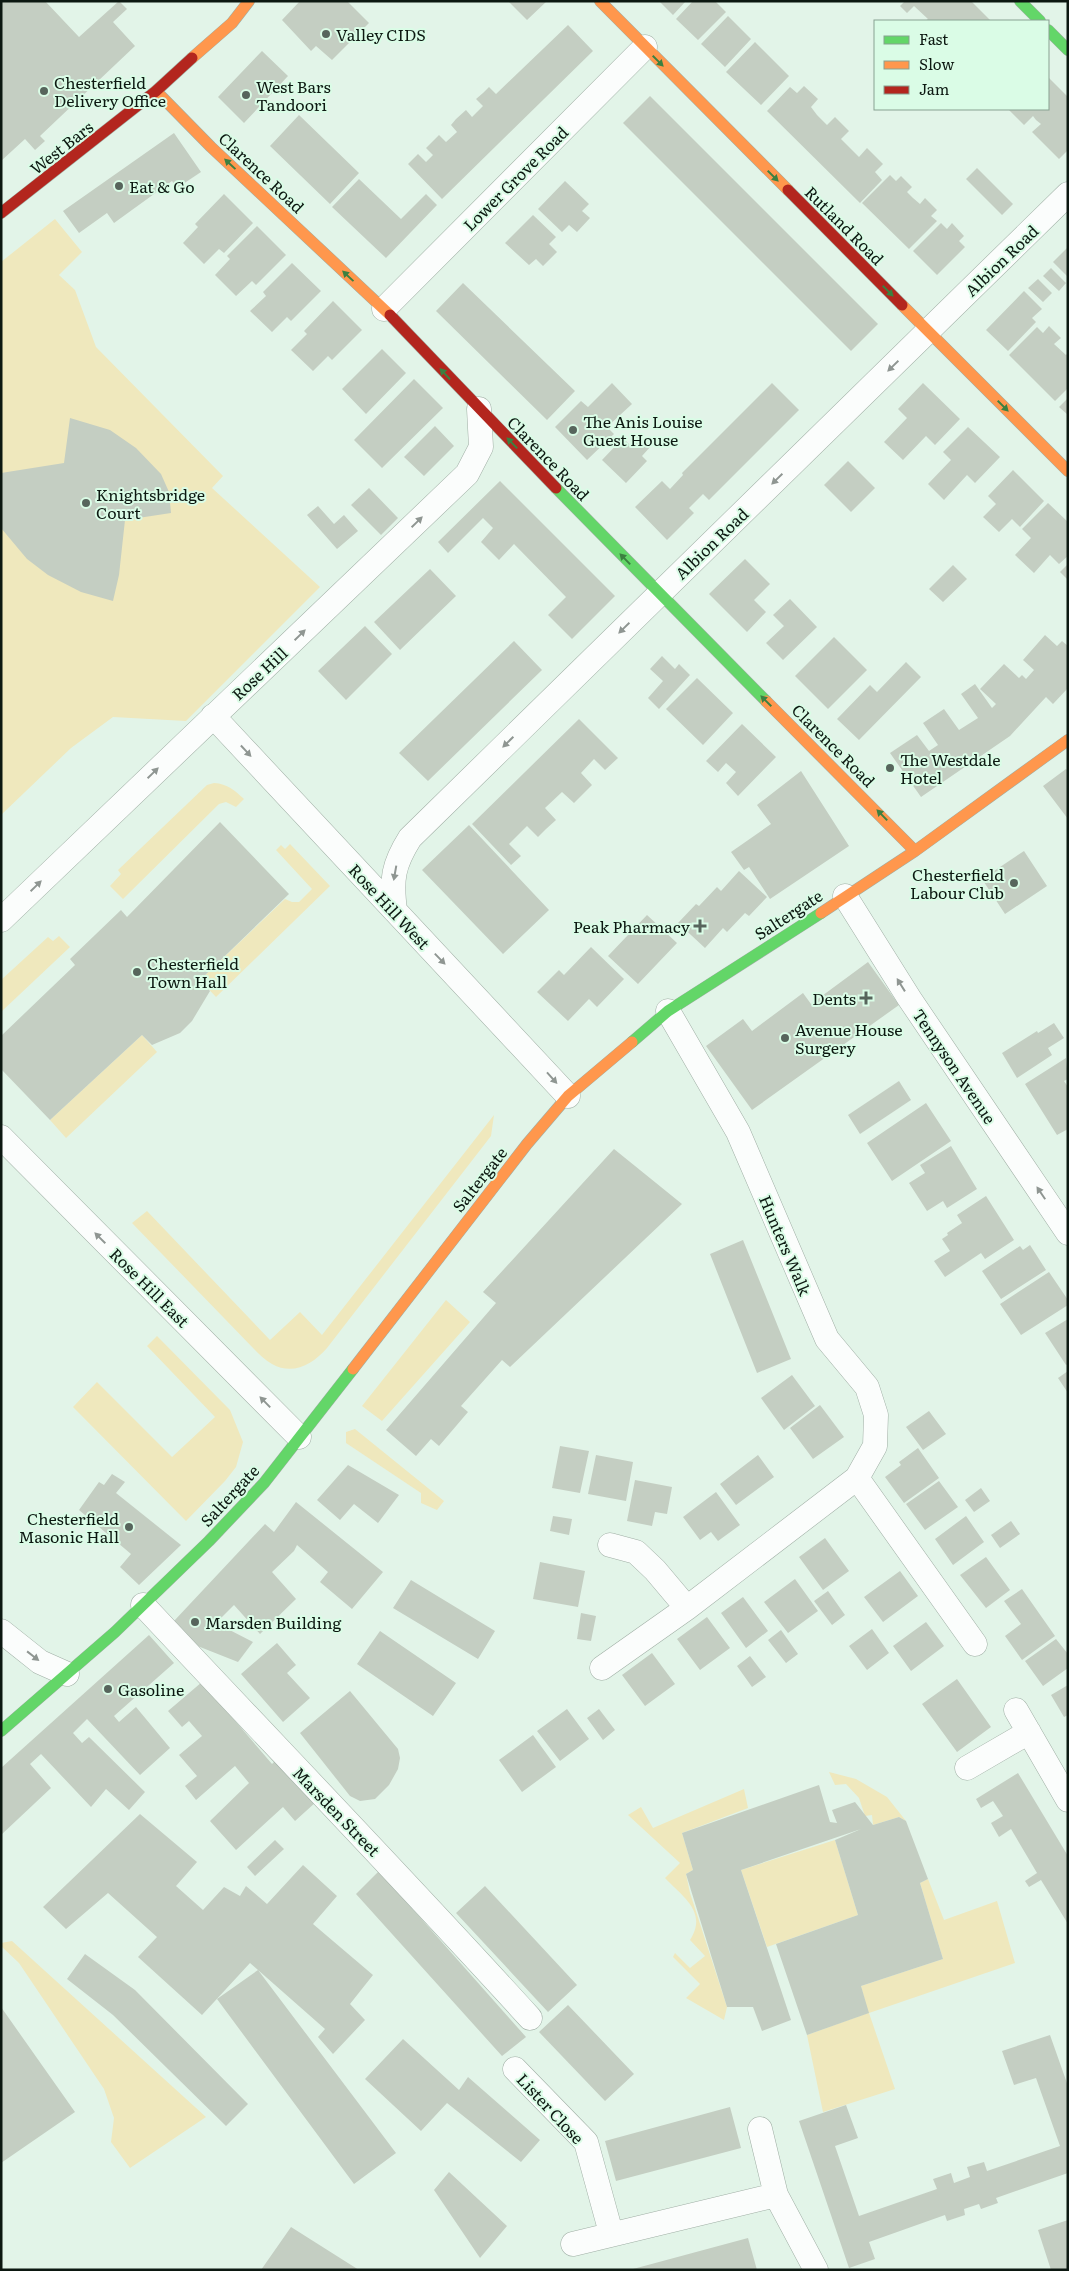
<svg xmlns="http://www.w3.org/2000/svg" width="1069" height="2271" font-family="Literata,serif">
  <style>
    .green { fill: #efe8bd }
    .building { fill: #c4cec2 }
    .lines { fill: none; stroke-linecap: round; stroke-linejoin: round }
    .street-casing { stroke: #9faea4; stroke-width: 25 }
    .fast-casing { stroke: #9faea4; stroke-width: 12 }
    .slow-casing { stroke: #9faea4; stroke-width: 12 }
    .jam-casing { stroke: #9faea4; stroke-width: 12 }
    .street { stroke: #fbfdfc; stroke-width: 24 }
    .fast { stroke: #63d668; stroke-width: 11 }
    .slow { stroke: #ff974d; stroke-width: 11 }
    .jam { stroke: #b3261e; stroke-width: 11 }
    .oneway { fill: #3c8041 }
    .oneway2 { fill: #8f9692 }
    .poi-dot { fill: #57655c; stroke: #dafce6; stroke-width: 2 }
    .labels { text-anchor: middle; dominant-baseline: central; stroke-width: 4; stroke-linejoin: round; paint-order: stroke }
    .poi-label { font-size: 16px; fill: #0c1811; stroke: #dafce6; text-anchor: start }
    .street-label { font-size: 16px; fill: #0c1811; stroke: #dafce6 }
  </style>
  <rect width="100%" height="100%" fill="#e2f4e8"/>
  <path class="green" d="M55,219L82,252L59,275L75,290L96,347L223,476L212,488L320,587L186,721L113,717L71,748L1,815V262Z
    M214,783C228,784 234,790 244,799L236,807L226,802L219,804L123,899L110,886L121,874L118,870L207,785Z
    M290,844L330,886L216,997L200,980L285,899L292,902H299L312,889L276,850L281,845L285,849Z
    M59,936L70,947L1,1012V980L48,937L53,941Z
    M142,1035L157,1052L66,1138L50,1120Z
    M494,1115L491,1136L327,1348C313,1364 293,1376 272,1364C265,1360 259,1354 254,1349L132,1223L147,1211L270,1340L300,1312L322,1335Z
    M446,1300L470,1322L382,1421L362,1406Z
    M157,1336L230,1410L243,1442L236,1467L225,1481L186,1521L73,1407L97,1382L172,1457L215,1417L147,1346Z
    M355,1429L444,1501L437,1510L421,1503V1493L346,1443V1432Z
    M829,1772L856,1779L887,1797L906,1821L899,1817L873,1825L872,1815L865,1816L859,1798L846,1784L835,1785Z
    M744,1789L748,1808L682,1833L693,1870L686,1874L690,1893L727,2007L724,2020L686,1998L700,1984L673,1957L675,1953L690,1968L705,1956L690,1940C708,1912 683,1897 665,1878L680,1863L628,1815L641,1807L653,1828Z
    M835,1840L858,1915L767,1947L741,1870Z
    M928,1879L944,1920L997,1901L1015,1963L869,2013L895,2089L823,2112L807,2035L868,2013L861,1986L943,1959L920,1883Z
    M12,1941L206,2117L130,2168L111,2142L114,2118L104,2089L19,1963L1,1946V1943Z"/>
  <path class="building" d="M1,1H45L79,37L119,1L127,9L113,22L135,46L40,136L45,141L35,150L25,139L1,161Z
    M300,1H347L369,23L332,60L316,46L311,51L282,20Z
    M508,1H547L527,20Z
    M659,1H686L673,15Z
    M693,1H715L726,12L698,40L676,19Z
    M905,1H971L991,21H925L928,19L914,6L907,13L900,6Z
    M728,16L751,39L725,67L701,44Z
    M568,25L593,51L442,199L408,164L418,154L426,162L433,155L426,148L439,135L446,142L457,132L451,125L456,119L466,110L472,117L483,106L476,99L483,93L489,87L496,94Z
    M755,42L789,76L761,105L726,72Z
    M262,51L288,76L244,123L218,97Z
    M1048,77L1068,97V150L1059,159L1032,132L1041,124L1036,120L1033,116L1024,125L1009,110L1048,109Z
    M804,86L818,99L811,107L817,115L827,125L835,117L849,131L841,139L859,157L867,148L883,164L875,172L882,180L860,203L767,111L790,87L797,93Z
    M650,96L878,324L851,351L623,123Z
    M299,115L359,173L330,204L270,146Z
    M174,133L201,172L177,188L172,181L114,223L107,213L79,233L63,211Z
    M977,168L1013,204L1002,215L966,179Z
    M890,175L896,181L901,176L912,187L907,192L913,198L920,204L925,198L937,210L931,216L937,221L909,249L862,203Z
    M359,179L401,219L426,194L437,205L386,258L332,207Z
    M565,181L589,204L582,211L590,218L577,232L569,225L562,232L538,209Z
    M224,194L253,223L224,253L219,249L204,264L183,243L198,227L195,224Z
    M533,215L556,237L549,244L557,252L543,266L536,259L529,265L505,243Z
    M941,223L947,229L952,223L964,236L959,241L965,247L937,275L913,251Z
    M257,226L286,255L256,285L252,281L236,296L215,275L230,259L227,256Z
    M1068,247V277L1053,262Z
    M292,263L321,291L291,321L287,317L272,332L250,311L266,296L263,292Z
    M1051,268L1066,283L1059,291L1043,276Z
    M1038,279L1052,293L1043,302L1028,288Z
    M463,283L575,391L547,420L436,311Z
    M1024,291L1042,309L1032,318L1036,322L1008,351L986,330Z
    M333,301L362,330L332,360L328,356L313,371L291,350L307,334L304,331Z
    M1049,326L1061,338L1054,344L1066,355L1068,353V388L1055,401L1009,355L1037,327L1043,333Z
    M382,349L406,373L366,414L342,389Z
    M414,379L443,408L382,468L354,440Z
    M612,383L632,404L607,427L614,434L587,460L555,427L581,401L588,407Z
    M772,383L799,410L709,500L703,494L689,508L694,513L667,540L635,507L662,481L670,489L683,475L682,473Z
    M923,383L960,419L935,445L926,436L903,460L884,442L907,418L898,409Z
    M1068,398V415L1059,407Z
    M70,418L110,430L136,448L161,474L169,492L171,513L125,520L119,575L113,601L81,592L48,575L27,559L1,528V473L64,463Z
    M435,426L454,446L424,476L404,457Z
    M968,427L1000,457L975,483L967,475L944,500L928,484L951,460L943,452Z
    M639,435L651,446L642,456L647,461L626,483L602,460L623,438L630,445Z
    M848,461L875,488L851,512L824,485Z
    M1013,470L1044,501L1020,527L1012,519L999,532L983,517L996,504L988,496Z
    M500,481L615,596L572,639L548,615L566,597L514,544L499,560L481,542L493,528L483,518L448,553L438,542Z
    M369,488L398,518L381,535L351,505Z
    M1048,503L1068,522V556L1059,564L1050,555L1034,573L1015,555L1031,538L1022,529Z
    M318,506L334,524L344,515L358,531L337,549L307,515Z
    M745,559L770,584L754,600L766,612L747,632L709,594Z
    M1068,564V580L1060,572Z
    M953,565L967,579L943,602L929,589Z
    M430,569L456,596L400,650L374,622Z
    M790,599L817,627L783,660L766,643L784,626L773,615Z
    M365,626L392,654L346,700L318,671Z
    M1045,635L1057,646L1062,641L1068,646V688L1053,704L1046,697L1010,736L921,797L890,753L917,735L929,751L938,745L923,723L944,709L959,730L978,718L961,694L975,684L992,708L996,704L980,689L1004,664L1019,678L1022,675L1026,679L1034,670L1023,660Z
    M834,637L867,670L828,709L795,676Z
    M514,641L542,670L428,781L399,753Z
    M662,656L675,669L679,664L690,675L659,709L648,698L663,681L650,669Z
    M906,662L921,677L859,740L837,719L870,685L877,692Z
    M697,678L733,713L703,745L666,709Z
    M579,719L618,758L605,770L594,759L581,773L592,785L574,803L562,792L545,808L556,820L546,829L538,837L527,826L509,844L521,856L511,865L472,824Z
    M742,724L776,757L738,796L726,783L736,772L726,763L718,772L706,761Z
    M1066,769L1068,771V819L1043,786Z
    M801,771L849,846L770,899L749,867L744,870L731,852L771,824L757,805Z
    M220,822L289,894L200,980L210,991L192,1021L180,1033L152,1045L142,1035L50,1120L1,1069V1036L75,965L70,959L121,910L127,917Z
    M469,825L549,910L503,954L422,870Z
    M1024,851L1047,886L1005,914L982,879Z
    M739,871L767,897L749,916L745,913L727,932L723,928L705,948L678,923L696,904L699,906L717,887L721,891Z
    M647,915L677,943L638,984L608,956Z
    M591,947L624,979L597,1007L589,999L568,1021L537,992L559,970L564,975Z
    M868,962L899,1005L752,1110L706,1046L743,1019L752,1031L803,993L811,1004Z
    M1054,1023L1064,1038L1048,1048L1052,1055L1017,1078L1002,1053L1037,1031L1038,1033Z
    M1066,1058L1068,1079L1064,1081L1068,1087V1129L1057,1135L1025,1084Z
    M899,1081L911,1100L860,1134L848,1115Z
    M926,1103L951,1141L892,1181L867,1143Z
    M951,1146L977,1189L947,1208L943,1201L927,1211L909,1183L925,1173L920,1165Z
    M614,1149L682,1204L510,1367L502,1360L461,1406L468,1412L439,1446L431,1439L416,1456L386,1430L496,1303L483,1292Z
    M986,1196L1014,1240L985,1259L981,1253L945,1277L934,1261L950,1251L942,1239L948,1235L947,1233L962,1223L957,1215Z
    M743,1240L791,1359L757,1373L710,1254Z
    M1030,1245L1046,1270L1001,1299L982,1271L1020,1246L1023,1250Z
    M1049,1272L1068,1300V1305L1021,1335L1000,1304Z
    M1068,1319V1364L1066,1365L1045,1333Z
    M1068,1371V1393L1058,1378Z
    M792,1375L815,1406L784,1430L761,1398Z
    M820,1405L844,1437L813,1459L790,1428Z
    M929,1411L946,1434L923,1450L906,1427Z
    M560,1446L589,1451L580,1493L552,1488Z
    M918,1448L939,1478L904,1503L885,1477L901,1465L899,1462Z
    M596,1455L633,1462L626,1501L588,1494Z
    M758,1455L774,1477L736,1505L720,1484Z
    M348,1465L399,1495L378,1523L354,1504L340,1520L317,1500Z
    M112,1474L125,1482L116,1493L181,1545L139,1585L120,1567L131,1554L79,1510L99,1482L104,1485Z
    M635,1480L672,1487L667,1514L655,1512L652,1526L627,1521Z
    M939,1481L958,1507L925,1530L906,1504Z
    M981,1488L990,1501L974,1512L965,1500Z
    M716,1492L740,1525L718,1541L711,1532L700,1540L683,1517Z
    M296,1502L383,1572L352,1609L320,1582L328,1572L297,1545L294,1551L272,1572L296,1599L260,1634L234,1605L216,1623L253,1642L238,1662L195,1645L174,1621L265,1524L274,1532Z
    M553,1516L572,1519L569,1535L550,1531Z
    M966,1516L984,1542L953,1565L935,1539Z
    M1011,1521L1020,1534L1000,1548L991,1535Z
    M825,1538L849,1571L823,1590L799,1557Z
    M986,1557L1010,1590L986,1608L960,1575Z
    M540,1562L585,1571L578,1607L533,1599Z
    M900,1571L918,1596L883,1622L864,1597Z
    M795,1579L818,1611L788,1633L764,1602Z
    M411,1580L495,1631L478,1659L393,1608Z
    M1022,1589L1055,1636L1022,1660L1005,1636L1021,1624L1004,1601Z
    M828,1591L845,1615L832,1625L814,1601Z
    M743,1597L768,1631L746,1648L721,1613Z
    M581,1613L596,1616L591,1641L577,1639Z
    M707,1617L730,1648L700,1670L677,1639Z
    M926,1622L944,1646L911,1671L893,1646Z
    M872,1629L889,1653L867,1670L849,1646Z
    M781,1630L798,1654L786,1663L768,1640Z
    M380,1631L456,1683L433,1716L357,1664Z
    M149,1635L174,1663L114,1716L119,1722L136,1707L170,1748L140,1775L87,1719L73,1733L82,1743L89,1737L145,1792L129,1810L106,1789L91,1807L41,1754L30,1764L51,1788L1,1835V1768Z
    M1056,1639L1068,1654V1668L1043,1686L1025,1661Z
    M277,1643L296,1665L287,1673L310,1698L283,1722L241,1674Z
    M652,1653L675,1684L645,1706L622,1675Z
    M750,1656L766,1677L752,1687L737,1666Z
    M957,1679L991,1727L957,1752L922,1704Z
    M202,1682L272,1764L277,1759L316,1802L295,1821L283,1807L236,1850L210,1821L249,1783L235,1766L196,1800L185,1786L197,1776L179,1755L202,1736L189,1721L182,1727L168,1711Z
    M1068,1685V1715L1064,1717L1051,1695Z
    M350,1691L398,1749L400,1758L398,1769L389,1785L375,1799L360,1801L350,1796L300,1733Z
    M567,1709L589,1739L560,1761L537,1731Z
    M599,1709L615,1730L603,1740L587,1718Z
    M533,1735L556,1767L522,1792L499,1760Z
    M1018,1773L1068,1856V1924L1041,1880L1029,1887L1025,1881L1037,1873L1011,1829L999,1837L991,1823L1003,1816L993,1801L981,1808L976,1799Z
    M819,1785L830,1822L837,1823L832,1810L855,1802L873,1825L899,1817L906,1821L928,1879L920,1883L943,1959L861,1986L869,2013L807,2035L776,1944L858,1915L835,1840L861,1829L741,1870L791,2020L762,2031L753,2007H727L686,1874L693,1870L682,1833Z
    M140,1814L197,1862L176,1886L203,1910L224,1887L240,1896L246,1886L267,1904L303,1865L337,1896L313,1924L373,1975L350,2004L365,2020L333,2054L318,2037L325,2029L258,1970L396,2153L354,2184L217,1999L258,1970L250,1963L202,2015L138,1957L157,1937L108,1893L66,1929L43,1907Z
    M275,1840L284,1849L255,1876L247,1867Z
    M379,1871L526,2037L502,2056L356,1894Z
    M485,1886L577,1985L548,2012L456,1913Z
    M85,1954L135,1990L248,2104L226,2126L113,2015L67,1979Z
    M568,2005L634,2074L605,2101L539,2032Z
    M1,2007L75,2112L1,2163Z
    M1050,2035L1068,2086V2173L996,2198L998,2203L981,2209L979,2204L964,2209L965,2215L947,2221L945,2215L869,2242L875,2259L849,2268L799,2121L846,2105L858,2138L835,2146L859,2216L937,2189L933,2179L951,2173L954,2183L970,2177L967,2167L984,2162L987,2171L1060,2146L1036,2078L1014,2085L1002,2051Z
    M403,2039L459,2090L468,2077L540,2140L521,2162L447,2103L421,2131L365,2079Z
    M730,2107L741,2148L616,2181L605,2141Z
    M449,2172L507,2226L480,2258L434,2190Z
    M1068,2220V2270H1051L1038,2230Z
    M291,2227L359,2270H261Z
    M748,2238L757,2270H633V2269Z"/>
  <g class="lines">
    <g class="street-casing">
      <path id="street" d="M384,309L645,47
        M213,716L568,1096
        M845,896L909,998L1068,1233
        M395,911C391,879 393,865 410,838L1068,194
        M1,920L467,474L481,447L479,409
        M1,1137L299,1437
        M857,1478L975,1644
        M610,1545L636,1552L655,1570L687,1608
        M143,1605C272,1743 403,1878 530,2018
        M1,1631L40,1662L67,1674
        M602,1668L687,1608L857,1478L875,1446L876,1415L867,1387L827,1339L738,1132L668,1011
        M1016,1710L1068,1800
        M967,1768L1029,1732
        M515,2069L586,2142L611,2233
        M760,2129L776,2195L816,2270
        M573,2244L776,2195"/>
    </g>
    <g class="fast-casing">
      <path id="fast" d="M1020,1L1040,21
        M1048,30L1068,50
        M556,488L766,701
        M632,1042L668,1011L821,913
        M1,1731L115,1632L209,1541L264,1483L353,1369"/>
    </g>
    <g class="slow-casing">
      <path id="slow" d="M600,1L788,190
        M192,58L232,23L249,1
        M156,91L211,147L390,315
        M902,305L1068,471
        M766,701L915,851
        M821,913L915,851L1068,740
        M353,1369L527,1144L568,1096L632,1042"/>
    </g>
    <g class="jam-casing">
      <path id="jam" d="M788,190L902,305
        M1,213L156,91L192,58
        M390,315L556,488"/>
    </g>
    <use href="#street" class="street"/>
    <use href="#fast" class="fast"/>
    <use href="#slow" class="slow"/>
    <use href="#jam" class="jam"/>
  </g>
  <defs><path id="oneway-solid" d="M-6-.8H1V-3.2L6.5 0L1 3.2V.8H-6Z" transform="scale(1.25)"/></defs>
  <g class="oneway">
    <use href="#oneway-solid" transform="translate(658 61) rotate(45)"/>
    <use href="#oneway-solid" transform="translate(230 164) rotate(-137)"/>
    <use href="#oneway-solid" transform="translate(773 176) rotate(45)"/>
    <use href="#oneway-solid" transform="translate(348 276) rotate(-137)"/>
    <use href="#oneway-solid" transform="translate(888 291) rotate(45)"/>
    <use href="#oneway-solid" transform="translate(445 374) rotate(-133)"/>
    <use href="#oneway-solid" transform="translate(1003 406) rotate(45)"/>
    <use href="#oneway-solid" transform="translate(512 443) rotate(-134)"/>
    <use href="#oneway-solid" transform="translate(625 559) rotate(-134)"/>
    <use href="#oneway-solid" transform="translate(766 701) rotate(-135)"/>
    <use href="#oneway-solid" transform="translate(882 815) rotate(-134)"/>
  </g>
  <g class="oneway2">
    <use href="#oneway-solid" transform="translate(893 366) rotate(136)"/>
    <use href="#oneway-solid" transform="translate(777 479) rotate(136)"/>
    <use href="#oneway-solid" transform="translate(417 522) rotate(-44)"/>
    <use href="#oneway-solid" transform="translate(624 628) rotate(136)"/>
    <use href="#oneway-solid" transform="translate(300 635) rotate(-44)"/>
    <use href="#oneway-solid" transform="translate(508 742) rotate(136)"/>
    <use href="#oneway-solid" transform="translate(246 751) rotate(47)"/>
    <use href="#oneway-solid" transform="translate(153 773) rotate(-44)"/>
    <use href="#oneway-solid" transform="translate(395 873) rotate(100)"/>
    <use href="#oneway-solid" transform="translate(36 886) rotate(-44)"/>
    <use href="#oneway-solid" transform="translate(440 959) rotate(46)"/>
    <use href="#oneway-solid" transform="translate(901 985) rotate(-122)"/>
    <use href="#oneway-solid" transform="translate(552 1078) rotate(48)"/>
    <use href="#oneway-solid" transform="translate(1041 1193) rotate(-124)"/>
    <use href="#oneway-solid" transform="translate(100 1238) rotate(-135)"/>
    <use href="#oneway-solid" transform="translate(265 1402) rotate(-134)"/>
    <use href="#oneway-solid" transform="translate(33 1656) rotate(38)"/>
  </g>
  <g class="poi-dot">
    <circle cx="326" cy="34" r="5"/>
    <circle cx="44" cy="91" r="5"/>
    <circle cx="246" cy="95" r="5"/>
    <circle cx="119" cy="186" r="5"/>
    <circle cx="573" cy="430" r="5"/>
    <circle cx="86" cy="503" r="5"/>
    <circle cx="890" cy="768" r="5"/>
    <circle cx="1014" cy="883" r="5"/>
    <path d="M697.5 918.5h5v5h5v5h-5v5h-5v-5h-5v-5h5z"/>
    <circle cx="137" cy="972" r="5"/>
    <path d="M863.5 990.5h5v5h5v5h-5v5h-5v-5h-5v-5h5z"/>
    <circle cx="785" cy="1038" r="5"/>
    <circle cx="129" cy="1527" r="5"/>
    <circle cx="195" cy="1622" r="5"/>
    <circle cx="108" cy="1689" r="5"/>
  </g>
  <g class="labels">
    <g class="poi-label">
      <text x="336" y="34">Valley CIDS</text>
      <text x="54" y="82">Chesterfield<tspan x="54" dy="18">Delivery Office</tspan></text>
      <text x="256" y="86">West Bars<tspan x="256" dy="18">Tandoori</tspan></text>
      <text x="129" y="186">Eat &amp; Go</text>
      <text x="583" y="421">The Anis Louise<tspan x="583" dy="18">Guest House</tspan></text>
      <text x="96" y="494">Knightsbridge<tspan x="96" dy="18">Court</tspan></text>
      <text x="900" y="759">The Westdale<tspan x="900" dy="18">Hotel</tspan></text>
      <text x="1004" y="874" text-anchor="end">Chesterfield<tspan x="1004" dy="18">Labour Club</tspan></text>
      <text x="690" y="926" text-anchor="end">Peak Pharmacy</text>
      <text x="147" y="963">Chesterfield<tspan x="147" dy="18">Town Hall</tspan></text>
      <text x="856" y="998" text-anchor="end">Dents</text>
      <text x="795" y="1029">Avenue House<tspan x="795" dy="18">Surgery</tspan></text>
      <text x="119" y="1518" text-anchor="end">Chesterfield<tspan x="119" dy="18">Masonic Hall</tspan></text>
      <text x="205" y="1622">Marsden Building</text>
      <text x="118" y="1689">Gasoline</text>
    </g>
    <g class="street-label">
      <text transform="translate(61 147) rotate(-38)">West Bars</text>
      <text transform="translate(262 172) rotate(43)">Clarence Road</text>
      <text transform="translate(515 178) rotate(-45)">Lower Grove Road</text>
      <text transform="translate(845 225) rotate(45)">Rutland Road</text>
      <text transform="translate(1001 260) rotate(-44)">Albion Road</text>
      <text transform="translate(549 458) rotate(46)">Clarence Road</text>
      <text transform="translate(711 543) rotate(-44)">Albion Road</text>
      <text transform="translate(259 673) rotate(-43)">Rose Hill</text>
      <text transform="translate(834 745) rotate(45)">Clarence Road</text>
      <text transform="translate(390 906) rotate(47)">Rose Hill West</text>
      <text transform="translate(788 914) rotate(-33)">Saltergate</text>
      <text transform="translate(955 1066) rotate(56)">Tennyson Avenue</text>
      <text transform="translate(479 1179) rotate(-52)">Saltergate</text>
      <text transform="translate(786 1245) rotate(67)">Hunters Walk</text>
      <text transform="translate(150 1287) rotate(45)">Rose Hill East</text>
      <text transform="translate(229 1495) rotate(-47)">Saltergate</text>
      <text transform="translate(337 1811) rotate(46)">Marsden Street</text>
      <text transform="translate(551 2108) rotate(47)">Lister Close</text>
    </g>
  </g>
  <rect width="1069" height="2271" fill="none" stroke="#0c1811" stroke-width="5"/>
  <rect x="874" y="20" width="175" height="90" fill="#dafce6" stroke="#88a191"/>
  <rect x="884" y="36" width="25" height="8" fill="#63d668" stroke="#88a191"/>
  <text x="919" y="45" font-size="15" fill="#0c1811">Fast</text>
  <rect x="884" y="61" width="25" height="8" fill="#ff974d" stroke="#88a191"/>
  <text x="919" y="70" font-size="15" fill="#0c1811">Slow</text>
  <rect x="884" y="86" width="25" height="8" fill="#b3261e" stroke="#88a191"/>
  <text x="919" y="95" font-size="15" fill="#0c1811">Jam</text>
</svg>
